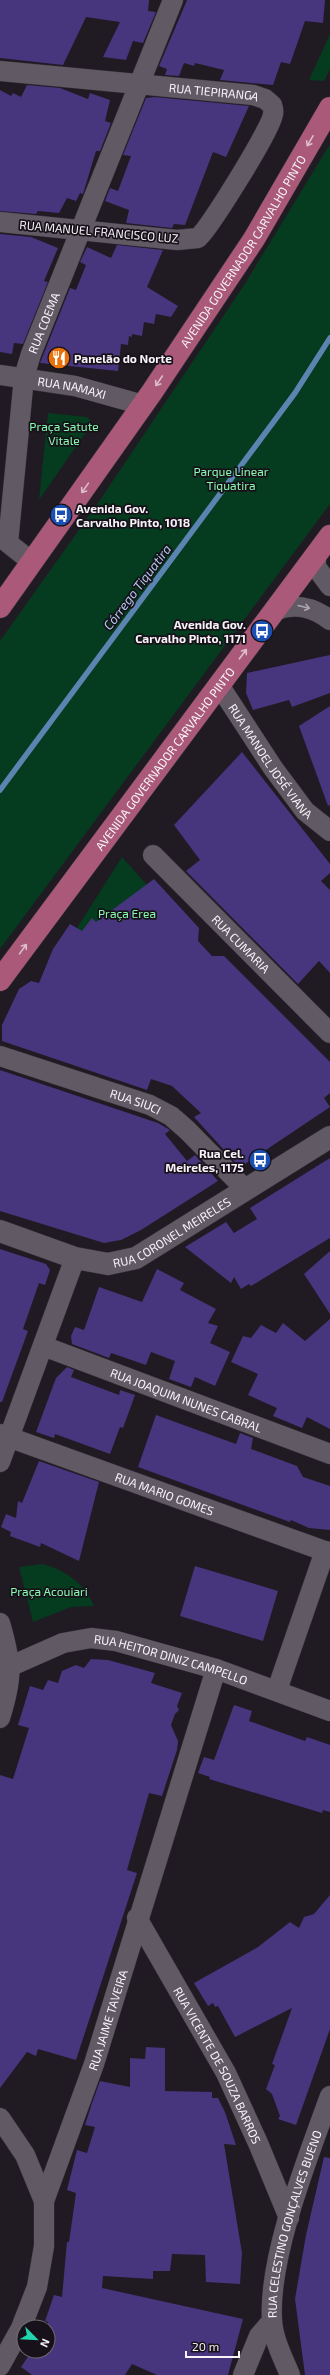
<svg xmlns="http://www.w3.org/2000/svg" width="330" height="2375" font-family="'Exo 2',sans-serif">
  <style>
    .green { fill: #053b1e }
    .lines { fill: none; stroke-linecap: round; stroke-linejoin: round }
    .stream { stroke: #5c84b1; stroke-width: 5.5 }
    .building { fill: #47357e }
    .minor-casing { stroke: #39353b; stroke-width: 21 }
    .tertiary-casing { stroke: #39353b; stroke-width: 23 }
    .primary-casing { stroke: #39353b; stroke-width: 23 }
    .minor { stroke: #615a65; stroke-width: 20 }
    .tertiary { stroke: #615a65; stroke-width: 22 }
    .primary { stroke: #aa5a78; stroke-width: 22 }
    .oneway { stroke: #dcbdcc }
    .oneway2 { stroke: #aca6af }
    .labels { text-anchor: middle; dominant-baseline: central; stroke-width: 3.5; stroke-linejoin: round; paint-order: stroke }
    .street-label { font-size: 12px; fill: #f7f3f9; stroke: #171119 }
    .poi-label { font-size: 12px; font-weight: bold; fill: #f7f3f9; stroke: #171119; text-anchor: start }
    .park-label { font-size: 12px; fill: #87fab0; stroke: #171119 }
    .water-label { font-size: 13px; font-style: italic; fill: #aecbef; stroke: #171119 }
  </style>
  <rect width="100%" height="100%" fill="#201a23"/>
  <path class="green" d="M330,34V69L324,81L309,80Z
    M330,144V504L0,949V641L100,500L246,282Z
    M48,413L87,417L90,420L91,425L39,500Z
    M122,857L175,916L70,939Z
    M43,1564C65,1570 86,1584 94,1606L71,1607L33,1622L19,1567Z"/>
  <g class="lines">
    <path class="stream" d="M0,790L295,393L330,338"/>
  </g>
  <path class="building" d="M0,0H149L148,11L156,12L143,43L133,41L126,60L103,57L120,22L86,17L63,65L0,58Z
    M187,0H325L323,23L305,21L290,64L281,62L273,85L220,80L224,70L195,63L194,66L184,63L179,76L165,75L167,69L159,66Z
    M27,85L60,88L88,99L90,93L110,100L105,121L111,123L100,151H96L83,194L80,193L76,201L67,198L59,213L38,211L36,214L0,211V90L11,96L13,93L21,97Z
    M155,97L249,106L226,157L213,152L185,225L174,224L172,228L126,223L129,210L105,201L110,188L118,191L131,156L123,155L146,98Z
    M0,234L31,237L58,248L44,281L48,282L23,344L14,343L12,354L0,352Z
    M117,245L163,250L147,287L178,306L171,317L156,314L154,324L144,322L142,336L132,334V337L129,336L128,345L121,344L118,371L40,363L70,288L76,290L86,265L80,262L87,247L111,258Z
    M330,655V693L292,707L289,700L253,710L246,693L247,673Z
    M330,706V805L328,806L299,726Z
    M242,752L330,864V873L321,881L330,890V973L319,961L298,984L186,871L200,860L174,825Z
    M154,879L199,928L198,941L212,956H224L330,1062V1093L324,1098L330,1107L245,1164L235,1162L194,1117L201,1113L172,1086L151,1079L147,1090L2,1041V1025L19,989L31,981L39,983L53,949L70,924L82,931L92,918L96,922Z
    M0,1070L158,1123L170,1130L165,1134L187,1161L195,1155L218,1181L141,1230L121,1240L104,1243L0,1211Z
    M330,1158V1238L251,1286L249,1284L241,1289L234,1277L231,1283L185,1247L226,1222L234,1233L257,1219L250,1208Z
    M0,1249L46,1264L50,1270L45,1285L39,1283L23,1329L28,1331L2,1402H0Z
    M330,1251V1314L304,1274Z
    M157,1269L184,1283L180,1290L216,1309L208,1323L218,1326L210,1343L230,1352L215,1386L195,1377L191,1387L169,1379L175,1361L151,1352L146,1365L111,1353L109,1358L72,1344L71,1336L75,1327L84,1330L99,1287L142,1302Z
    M330,1319V1429L307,1417L302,1428L273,1416L277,1408L248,1395L258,1374L231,1362L243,1336L251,1338L261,1325L276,1333L283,1323L305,1341Z
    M67,1367L74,1370L71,1377L119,1395L120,1390L135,1395L123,1428L120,1427L110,1454L55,1434L54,1438L36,1432L56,1378Z
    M156,1415L236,1444L240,1433L253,1438L251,1449L297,1466L303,1477L330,1486V1530L309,1528L291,1520L290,1522L138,1467Z
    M39,1461L99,1482L79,1561L41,1543L40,1547L10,1536L11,1532L1,1527L6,1514L16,1518L18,1501L22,1503Z
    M195,1566L278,1591L263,1641L180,1616Z
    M91,1659L108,1660L155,1673L151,1683L182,1693L177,1706L179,1710L175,1714L171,1725L178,1741L177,1750L162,1796L149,1793L127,1870L137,1873L76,2060L38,2049L36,2056L27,2052L0,2088V1775L13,1779L29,1728L18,1725L30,1686L43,1690L48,1680L58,1683L62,1671L76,1665L84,1668Z
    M234,1705L252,1711L249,1721L305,1741L307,1737L330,1745V1812L323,1810L322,1813L209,1779L210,1777L198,1773L204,1757L214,1760Z
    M330,1895V2029L296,2125L278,2119L280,2116L272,2094L266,2089L275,2065L272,2064L292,2008L235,2037L218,2006L215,2007L213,2003L208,2006L194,1983L258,1947L290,1922L299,1928L304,1917L314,1914Z
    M146,2047L165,2048V2091L212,2092V2098H218L225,2112L236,2145L224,2144L242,2253L240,2284L206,2282L205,2255L172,2254L170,2271H153V2279L103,2276L102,2288L243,2319L228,2375H157L132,2364L125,2375H32L21,2367L32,2351H48V2322L45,2321L54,2295L62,2297L67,2242H69L76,2193L67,2190L77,2150L87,2153L95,2127L85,2125L92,2103L100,2081L130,2087V2058L145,2059Z
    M324,2157L330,2158V2375H305L295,2299L306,2235Z"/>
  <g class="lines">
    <g class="minor-casing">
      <g id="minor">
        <path id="s1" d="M0,71L253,95L265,99L272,105C273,108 274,112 273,114C272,128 210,227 198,238L177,240L0,222"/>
        <path id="s2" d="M0,375L75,386L143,405"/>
        <path d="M316,557V567L330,586"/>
        <path id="s3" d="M32,562L8,543L24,377L31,354L173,0"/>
        <path d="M276,610C296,603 313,607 330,620"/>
        <path id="s4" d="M219,685L273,768L305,811L330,831"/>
        <path id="s5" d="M153,855L330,1033"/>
        <path id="s6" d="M0,1056L150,1105L171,1116L187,1130L246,1190"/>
        <path id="s7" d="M43,1346L330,1454"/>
        <path id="s8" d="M0,1434L330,1553"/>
        <path d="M0,1462L75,1258"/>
        <path d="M0,1623C12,1665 13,1676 0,1718"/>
        <path id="s9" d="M11,1666L63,1643L91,1638L116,1641L216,1669L330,1711"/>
        <path d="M277,1690L325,1551"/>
        <path id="s10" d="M137,1918L226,2073L258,2143L289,2218"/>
        <path d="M0,2118L25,2155L44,2201"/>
        <path id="s11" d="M0,2366L21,2328L37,2287L44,2246V2201L94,2064L216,1669"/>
        <path d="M243,2375L259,2336L272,2321"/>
        <path id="s12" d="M290,2375C283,2358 273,2339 272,2320C268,2257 308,2157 330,2096"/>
      </g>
    </g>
    <g class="tertiary-casing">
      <g id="tertiary">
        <path id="s13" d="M0,1231L75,1258L108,1264L136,1258L330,1137"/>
      </g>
    </g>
    <g class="primary-casing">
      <g id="primary">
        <path id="s14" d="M0,607L152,392L254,239L330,108"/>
        <path id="s15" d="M0,980L330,536"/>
      </g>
    </g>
    <use href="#minor" class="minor"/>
    <use href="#tertiary" class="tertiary"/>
    <use href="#primary" class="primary"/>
  </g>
  <defs><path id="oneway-shaft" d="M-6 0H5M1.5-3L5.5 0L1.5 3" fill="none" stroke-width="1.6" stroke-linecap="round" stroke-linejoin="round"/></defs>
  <g class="oneway">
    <use href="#oneway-shaft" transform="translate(310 141) rotate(120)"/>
    <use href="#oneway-shaft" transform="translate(159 381) rotate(124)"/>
    <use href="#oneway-shaft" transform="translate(85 488) rotate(125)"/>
    <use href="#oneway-shaft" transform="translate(243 654) rotate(-53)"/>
    <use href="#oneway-shaft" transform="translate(23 949) rotate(-54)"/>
  </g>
  <use class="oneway2" href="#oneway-shaft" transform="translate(304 607) rotate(14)"/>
  <defs>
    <g id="restaurant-disc" transform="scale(1.15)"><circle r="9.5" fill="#e8710a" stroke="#171119"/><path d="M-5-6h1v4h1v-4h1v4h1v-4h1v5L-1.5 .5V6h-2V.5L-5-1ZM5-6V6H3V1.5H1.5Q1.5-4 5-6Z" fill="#fff"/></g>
    <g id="bus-disc" transform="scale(1.15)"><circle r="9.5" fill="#1a4fb4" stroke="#171119"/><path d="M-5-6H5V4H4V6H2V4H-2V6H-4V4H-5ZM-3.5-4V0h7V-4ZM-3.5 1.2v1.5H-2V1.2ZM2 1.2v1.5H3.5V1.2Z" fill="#fff"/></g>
  </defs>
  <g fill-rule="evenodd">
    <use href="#restaurant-disc" x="59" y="358"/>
    <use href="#bus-disc" x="61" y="515"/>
    <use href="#bus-disc" x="262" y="631"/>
    <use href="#bus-disc" x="260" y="1160"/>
  </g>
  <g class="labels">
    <g class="street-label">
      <text stroke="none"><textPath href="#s1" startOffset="215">RUA TIEPIRANGA</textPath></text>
      <text transform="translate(99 231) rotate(5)">RUA MANUEL FRANCISCO LUZ</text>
      <text stroke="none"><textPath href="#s14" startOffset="431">AVENIDA GOVERNADOR CARVALHO PINTO</textPath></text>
      <text stroke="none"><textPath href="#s3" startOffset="255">RUA COEMA</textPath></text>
      <text stroke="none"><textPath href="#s2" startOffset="73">RUA NAMAXI</textPath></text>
      <text stroke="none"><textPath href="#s15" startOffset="276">AVENIDA GOVERNADOR CARVALHO PINTO</textPath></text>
      <text stroke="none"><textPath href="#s4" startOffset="92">RUA MANOEL JOSÉ VIANA</textPath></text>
      <text stroke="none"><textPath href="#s5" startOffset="125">RUA CUMARIA</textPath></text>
      <text stroke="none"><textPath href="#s6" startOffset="143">RUA SIUCI</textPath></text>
      <text stroke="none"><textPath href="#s13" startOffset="185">RUA CORONEL MEIRELES</textPath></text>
      <text stroke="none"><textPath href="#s7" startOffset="153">RUA JOAQUIM NUNES CABRAL</textPath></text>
      <text stroke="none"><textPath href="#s8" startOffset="175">RUA MARIO GOMES</textPath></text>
      <text stroke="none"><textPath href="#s9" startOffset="168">RUA HEITOR DINIZ CAMPELLO</textPath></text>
      <text stroke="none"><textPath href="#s11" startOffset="366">RUA JAIME TAVEIRA</textPath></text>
      <text stroke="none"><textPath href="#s10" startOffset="168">RUA VICENTE DE SOUZA BARROS</textPath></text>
      <text stroke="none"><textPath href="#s12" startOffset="157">RUA CELESTINO GONÇALVES BUENO</textPath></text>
    </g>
    <g class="poi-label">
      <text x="74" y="358">Panelão do Norte</text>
      <text x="76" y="508">Avenida Gov.<tspan x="76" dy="14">Carvalho Pinto, 1018</tspan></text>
      <text x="246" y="624" text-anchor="end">Avenida Gov.<tspan x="246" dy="14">Carvalho Pinto, 1171</tspan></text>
      <text x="244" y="1153" text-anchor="end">Rua Cel.<tspan x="244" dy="14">Meireles, 1175</tspan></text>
    </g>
    <g class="park-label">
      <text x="64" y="426">Praça Satute<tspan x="64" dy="14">Vitale</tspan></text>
      <text x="231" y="471">Parque Linear<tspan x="231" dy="14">Tiquatira</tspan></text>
      <text x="127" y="913">Praça Erea</text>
      <text x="49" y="1591">Praça Acouiari</text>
    </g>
    <g class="water-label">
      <text transform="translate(137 587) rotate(-53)">Córrego Tiquatira</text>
    </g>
  </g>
  <g transform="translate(36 2339) rotate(114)"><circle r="19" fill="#171119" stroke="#716b73"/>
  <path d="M0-3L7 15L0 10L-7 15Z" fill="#23d5af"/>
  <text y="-6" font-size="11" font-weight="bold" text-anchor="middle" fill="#f7f3f9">N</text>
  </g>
  <path d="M186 2351v6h53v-6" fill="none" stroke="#f7f3f9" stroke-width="2"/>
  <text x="192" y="2351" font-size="12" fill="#f7f3f9" stroke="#171119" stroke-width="3" paint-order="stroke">20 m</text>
</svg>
